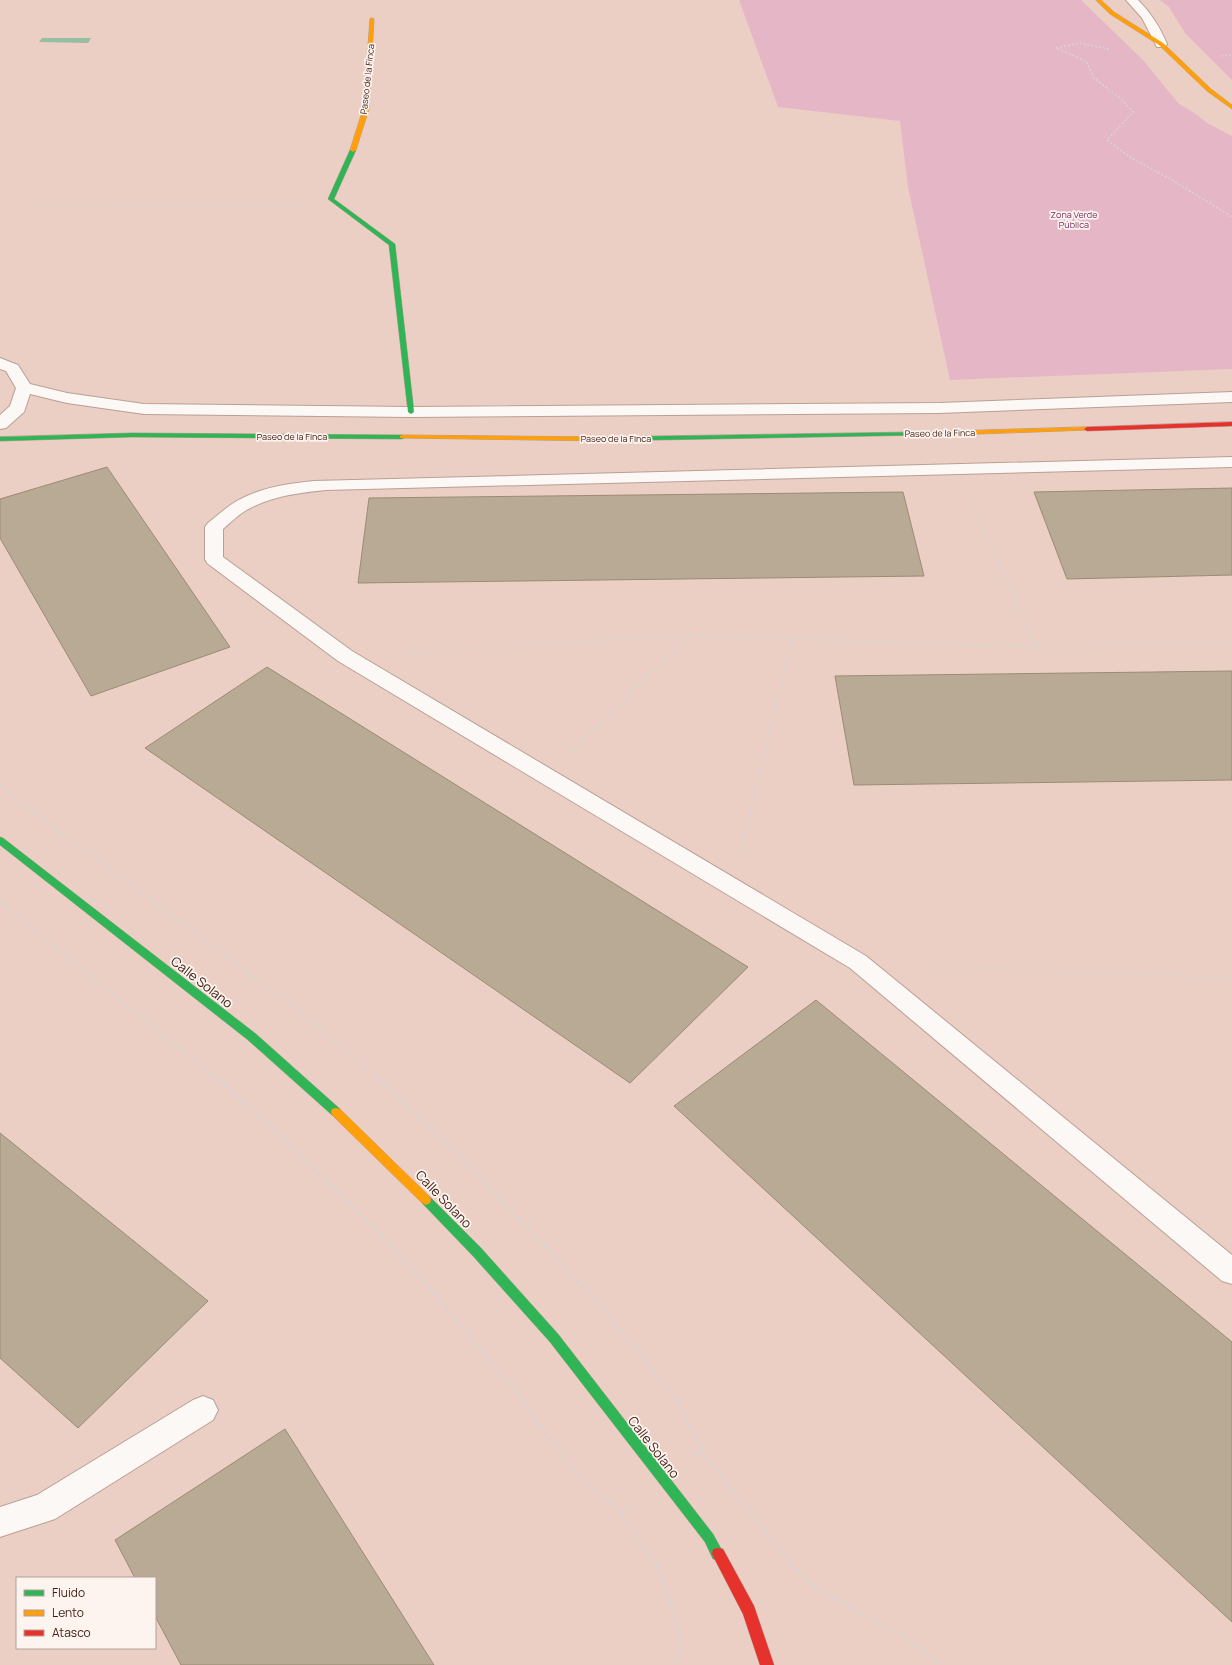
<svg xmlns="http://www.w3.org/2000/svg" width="1232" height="1665" font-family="Manrope,sans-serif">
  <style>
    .green { fill: #e5b7c6 }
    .water { fill: #94bfa2 }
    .building { fill: #b8aa94; stroke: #9b8b74 }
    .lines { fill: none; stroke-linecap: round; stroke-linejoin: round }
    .lane-casing { stroke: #ba9f94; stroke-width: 2 }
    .street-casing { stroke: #ba9f94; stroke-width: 2 }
    .fast-casing { stroke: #ba9f94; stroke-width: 1 }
    .slow-casing { stroke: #ba9f94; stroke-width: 1 }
    .jam-casing { stroke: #ba9f94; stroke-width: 1 }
    .path-far3 { stroke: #dcd2cf; stroke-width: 1.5; stroke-dasharray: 2 2; stroke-linecap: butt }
    .path-far2 { stroke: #dcd2cf; stroke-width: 2; stroke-dasharray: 2.5 2.5; stroke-linecap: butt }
    .path-far1 { stroke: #dcd2cf; stroke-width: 2.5; stroke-dasharray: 3 3; stroke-linecap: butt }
    .path { stroke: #dcd2cf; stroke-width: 3; stroke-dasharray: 4 4; stroke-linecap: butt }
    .lane { fill: #fcf8f6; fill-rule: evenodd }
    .street { fill: #fcf8f6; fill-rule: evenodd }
    .fast { fill: #30b455; fill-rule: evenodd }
    .slow { fill: #ff9f0a; fill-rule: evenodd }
    .jam { fill: #e5322d; fill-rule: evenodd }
    .labels { text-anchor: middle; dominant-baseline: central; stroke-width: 3.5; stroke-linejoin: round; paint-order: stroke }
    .far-street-label { font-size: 9px; fill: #422215; stroke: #fdf4f0 }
    .far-park-label { font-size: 9px; fill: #772d60; stroke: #fdf4f0 }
    .near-street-label { font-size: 13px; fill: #422215; stroke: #fdf4f0 }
  </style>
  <rect width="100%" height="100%" fill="#ebcfc4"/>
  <path class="green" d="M739,0H1081L1143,60L1178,103L1197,115L1207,123L1232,136V369L950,380L908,187L900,121L778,107Z
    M1160,0H1232V80L1185,33L1169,7Z"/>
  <path class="water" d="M42,38H91L88,43L39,42Z"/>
  <path class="building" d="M107,467L230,647L91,696L0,538V499Z
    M1232,488V575L1067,579L1034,492Z
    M903,492L924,576L358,583L369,498Z
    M267,667L748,967L630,1083L145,748Z
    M1232,671V780L854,785L835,676Z
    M816,1000L1232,1342V1622L674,1106Z
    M0,1133L208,1301L78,1428L0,1358Z
    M285,1429L434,1665H181L155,1616V1578H135L115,1540Z"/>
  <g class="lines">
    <g class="lane-casing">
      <path id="lane" d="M1232,457V467L326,490C298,493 270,496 245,511C237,516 230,523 223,529V557L352,651L866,956L1232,1255V1284L1222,1281L850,968L338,661L207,563L205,559V527L208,523C216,517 223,510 232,504C256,488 286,484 314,481Z
        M203,1396L213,1400L218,1410L213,1420L55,1519L0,1537V1507L37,1495L193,1400Z"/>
    </g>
    <g class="street-casing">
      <path id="street" d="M1126,0H1138C1151,13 1160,27 1167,44L1165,47H1157L1142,18Z
        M0,358L18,365L30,384L67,393L144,404L411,407L939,403L1232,392V402L939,413L411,417L144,414L67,403L30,394L24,412L6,428L0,429V415L10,406L16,388L6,371L0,369Z"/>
    </g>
    <g class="fast-casing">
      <path id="fast" d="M353,148L356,150L334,199L395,244L414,412L411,414L408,412L389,245L328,199L350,150Z
        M924,432L927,434L926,435L603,441L600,439L603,437Z
        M132,433L402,435L405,437L402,439L132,437L0,441V437Z
        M0,837L3,838L256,1034L340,1109L341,1112L340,1115L336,1116L332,1115L248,1040L0,845Z
        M426,1195L430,1197L481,1248L558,1334L713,1534L724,1554L723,1559L718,1560L713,1559L705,1542L550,1342L473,1256L422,1203L421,1200L422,1197Z"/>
    </g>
    <g class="slow-casing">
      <path id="slow" d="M1096,0H1101L1114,12L1163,43L1211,89L1232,105V109L1207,91L1159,45L1110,14Z
        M372,18L374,19L369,109L356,150L353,152L350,150L363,109L370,19Z
        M1087,427L1089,428V430L924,436L921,434L924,432Z
        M402,435L603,437L606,439L603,441L400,438V436Z
        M336,1108L340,1109L430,1197L431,1200L430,1203L426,1205L422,1203L332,1115L331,1112L332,1109Z"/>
    </g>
    <g class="jam-casing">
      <path id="jam" d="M1232,422V426L1087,431L1084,429L1087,427Z
        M718,1548L723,1549L754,1606L774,1665H760L743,1614L712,1554L713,1549Z"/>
    </g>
    <path class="path-far3" d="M1109,49L1079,43L1056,48L1086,61L1094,78L1121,99L1133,112L1107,140L1133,159L1174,181L1232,217
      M1221,56L1232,55
      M0,208L300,207"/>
    <path class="path-far2" d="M971,501L1025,621"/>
    <path class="path-far1" d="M1037,647L1232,641
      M407,652L690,635L1037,647L1025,620
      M573,752L690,635
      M0,784L17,800L307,1017L376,1076
      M741,852L792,639
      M0,902L213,1076
      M921,965L1232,978"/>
    <path class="path" d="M212,1075L257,1113L377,1230L444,1304L528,1408L575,1473L621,1514L658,1567L679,1633L677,1665
      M374,1075L458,1154L605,1311L675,1398L704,1455
      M695,1455L701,1450L760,1526L808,1582L861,1614L898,1632L941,1665
      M621,1514L632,1505"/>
    <use href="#lane" class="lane"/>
    <use href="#street" class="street"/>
    <use href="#fast" class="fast"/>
    <use href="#slow" class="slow"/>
    <use href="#jam" class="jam"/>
  </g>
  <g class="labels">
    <g class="far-street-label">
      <text transform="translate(367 79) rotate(-84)">Paseo de la Finca</text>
      <text transform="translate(940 433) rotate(-1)">Paseo de la Finca</text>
      <text x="292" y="436">Paseo de la Finca</text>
      <text x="616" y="438">Paseo de la Finca</text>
    </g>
    <g class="far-park-label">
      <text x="1074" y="214">Zona Verde<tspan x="1074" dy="10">Pública</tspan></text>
    </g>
    <g class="near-street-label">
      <text transform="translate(202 982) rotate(38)">Calle Solano</text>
      <text transform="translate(444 1199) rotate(46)">Calle Solano</text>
      <text transform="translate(654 1447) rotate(52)">Calle Solano</text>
    </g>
  </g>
  <rect x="16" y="1577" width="140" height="72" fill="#fdf4f0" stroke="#b2a098"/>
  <rect x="24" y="1590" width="20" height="6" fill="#30b455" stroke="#b2a098"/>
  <text x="52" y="1597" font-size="12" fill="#422215">Fluido</text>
  <rect x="24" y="1610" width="20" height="6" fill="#ff9f0a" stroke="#b2a098"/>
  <text x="52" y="1617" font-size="12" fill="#422215">Lento</text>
  <rect x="24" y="1630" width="20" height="6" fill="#e5322d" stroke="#b2a098"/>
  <text x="52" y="1637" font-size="12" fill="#422215">Atasco</text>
</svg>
